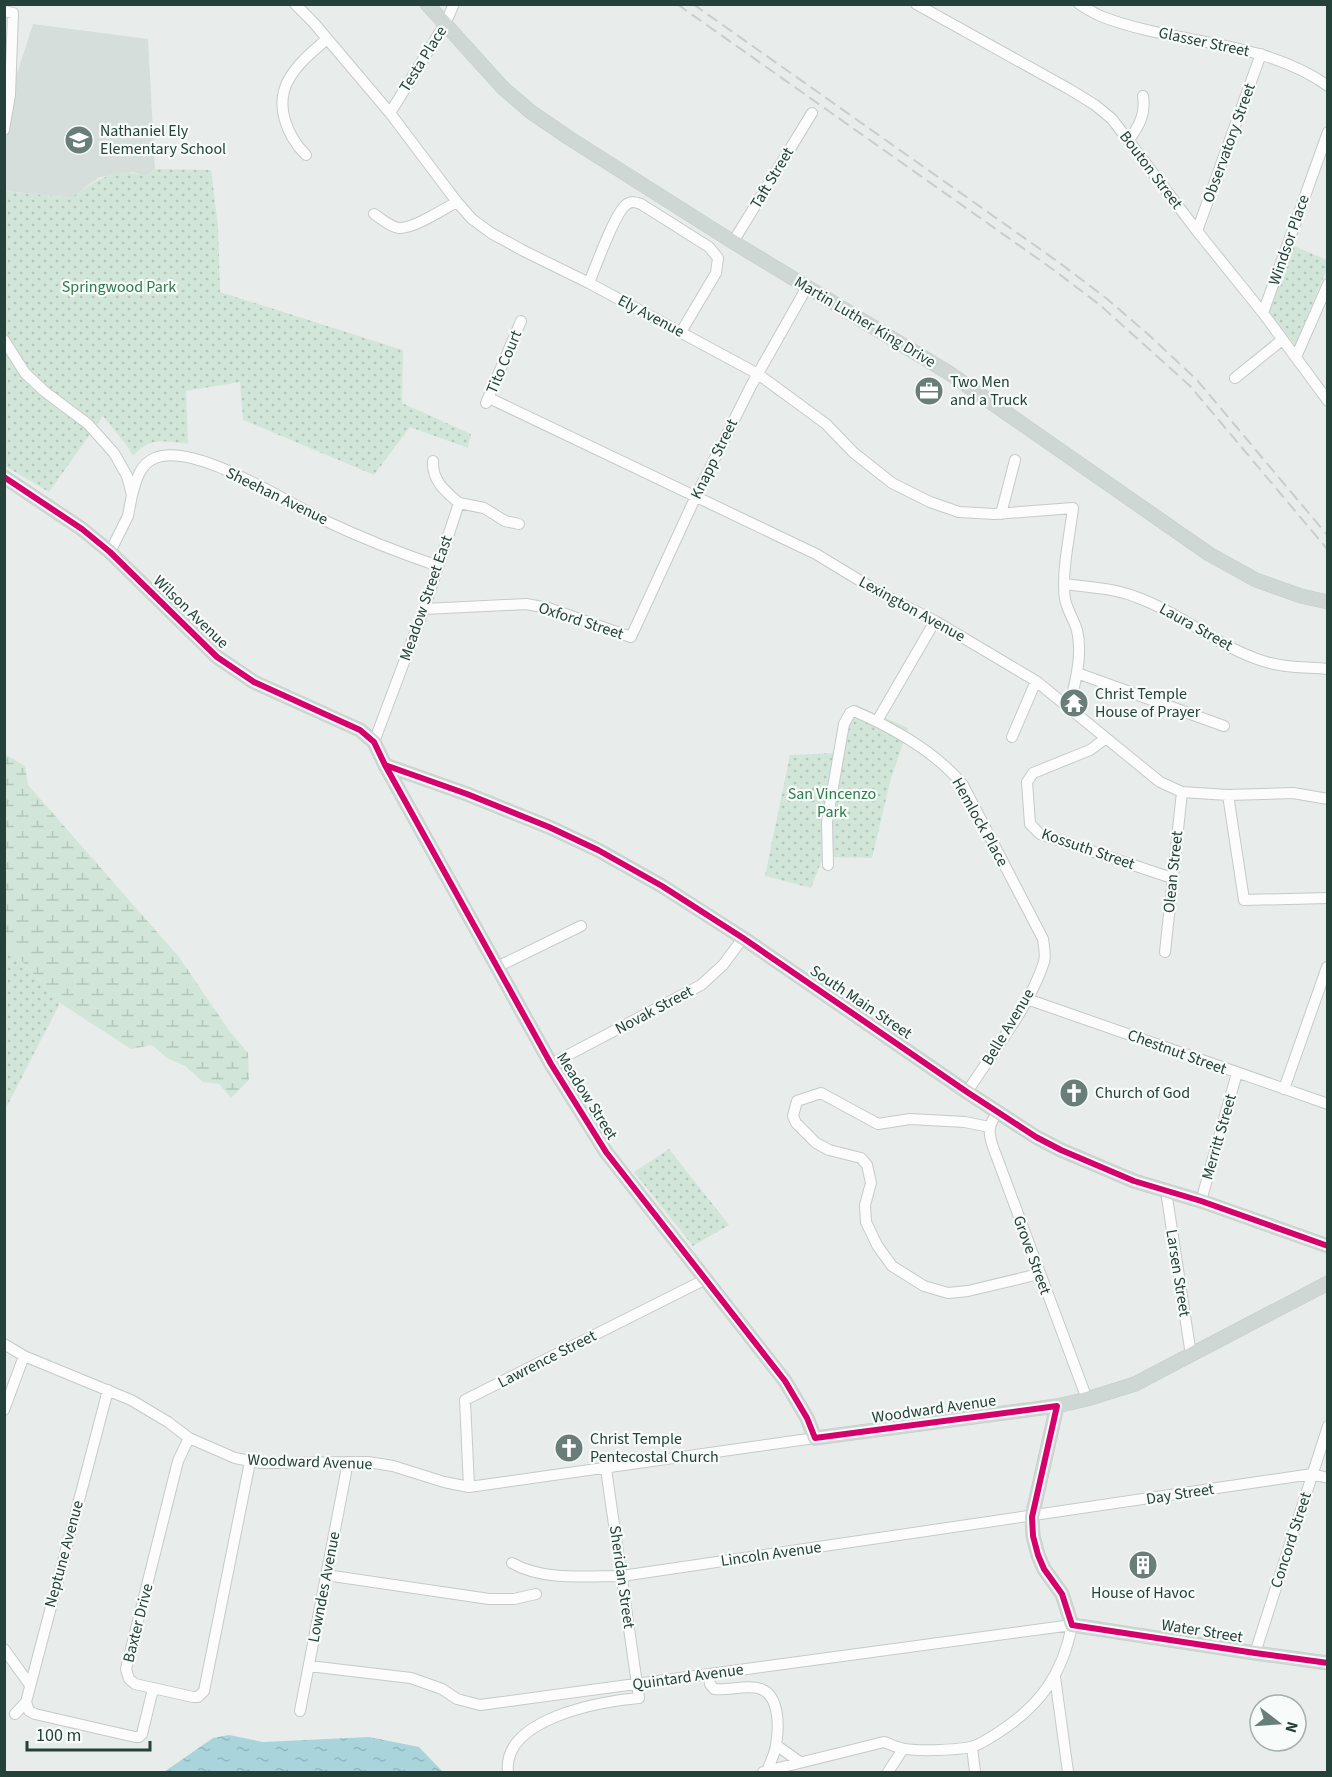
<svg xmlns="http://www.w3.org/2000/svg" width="1332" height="1777" font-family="'Source Sans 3',sans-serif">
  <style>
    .built { fill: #d6dedb }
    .wetland { fill: url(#wetland-marsh) }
    .park { fill: url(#park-dots) }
    .water { fill: url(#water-ripples) }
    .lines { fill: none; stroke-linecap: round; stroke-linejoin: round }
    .minor-casing { stroke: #c5cac8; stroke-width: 12 }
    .major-casing { stroke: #c3ccc9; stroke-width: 15 }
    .minor { stroke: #fcfcfc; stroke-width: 10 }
    .major { stroke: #cfd7d5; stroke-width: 14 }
    .rail { stroke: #c9cdcc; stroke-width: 2; stroke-dasharray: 12 6; stroke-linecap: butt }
    .cycleway-casing { stroke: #f7fbf9; stroke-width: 10 }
    .cycleway { stroke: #d6006c; stroke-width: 6 }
    .labels { text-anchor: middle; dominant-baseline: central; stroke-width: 4.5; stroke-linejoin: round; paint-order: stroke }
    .street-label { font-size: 16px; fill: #24423a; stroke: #f7fbf9 }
    .poi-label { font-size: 16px; fill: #24423a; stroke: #f7fbf9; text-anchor: start }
    .park-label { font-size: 16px; fill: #2d7a4b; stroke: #f7fbf9 }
  </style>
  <defs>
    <pattern id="wetland-marsh" width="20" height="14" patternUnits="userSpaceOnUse" patternTransform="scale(1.5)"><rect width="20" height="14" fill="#d1e6d8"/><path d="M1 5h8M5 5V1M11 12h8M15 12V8" fill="none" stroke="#b3c6ba"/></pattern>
    <pattern id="park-dots" width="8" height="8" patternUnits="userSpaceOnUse" patternTransform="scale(1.5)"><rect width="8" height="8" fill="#d1e6d8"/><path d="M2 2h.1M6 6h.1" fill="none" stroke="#b3c6ba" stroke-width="1.8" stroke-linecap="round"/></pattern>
    <pattern id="water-ripples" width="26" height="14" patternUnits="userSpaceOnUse" patternTransform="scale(1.5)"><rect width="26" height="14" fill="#a9d4db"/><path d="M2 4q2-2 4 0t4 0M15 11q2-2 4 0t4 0" fill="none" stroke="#91b7bd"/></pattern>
  </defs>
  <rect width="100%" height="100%" fill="#e8edeb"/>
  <path class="built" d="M33,24L148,39L155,169L145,176L133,172L100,177L88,185L72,198L5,191V111Z"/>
  <path class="wetland" d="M5,754L25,766L28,785L179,957L228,1029L248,1053L249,1080L231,1098L219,1084L203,1082L185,1066L167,1058L152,1045L131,1049L60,1003L5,943Z"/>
  <path class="park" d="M155,169L211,170L218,226L220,292L403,350L402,403L471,434L468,448L410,427L374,475L243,420L240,382L186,391L188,444C163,441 151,436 133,456L127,446L103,416L49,492L5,466V191L72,198C92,181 117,166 145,176Z
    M1292,245L1327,260V269L1295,345L1267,313Z
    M856,705L908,728L890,782L872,858L823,857L811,888L765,876L790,755L836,753L847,712Z
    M5,943L60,1003L5,1110Z
    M669,1149L729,1225L693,1246L634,1172Z"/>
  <path class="water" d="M229,1735L263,1742L369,1737L419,1747L443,1772H164L213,1738Z"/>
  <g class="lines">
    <g class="minor-casing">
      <path id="minor" d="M295,4L313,22L390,113L457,202L472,219L491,233L522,250L589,283L758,374L826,424L854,453L892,483L930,502L959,512L995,514L1073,508C1070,534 1061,574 1065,599C1067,610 1074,620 1077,630C1083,655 1075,683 1069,708
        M916,4L1069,89L1095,105L1112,119L1197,231L1263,313L1328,401
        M1079,4C1087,9 1095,14 1103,17C1176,45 1262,39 1328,86
        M4,11L13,13L10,95L4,130
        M390,113L445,24L454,4
        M1129,140C1139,126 1146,114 1143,96
        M306,155C287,136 274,105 289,79C298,63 313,51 327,39
        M374,214C382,219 390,227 399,228C414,229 443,209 457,202
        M1197,231L1261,54
        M733,242L812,113
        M589,283C595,268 616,210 627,204C632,201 635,202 641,204L709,247L718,258L716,273L681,332
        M1263,313L1328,132
        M4,340L25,373L44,391L88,424L114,453L127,476L132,495L128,516L110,552
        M1296,357L1328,284
        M1235,378L1282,340
        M489,398L816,554L882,594L935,621L1036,681L1160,782L1182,792L1228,795L1293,793L1328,799
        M486,403L521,321
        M132,495C136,480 140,464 155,458C195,441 290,505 328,522C364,539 400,553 438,566
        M459,503L484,508L505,521L519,524
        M1001,514L1015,460
        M1064,584C1088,587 1113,588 1136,597C1181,613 1218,647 1263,661C1284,668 1306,667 1328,669
        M424,609L526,604L548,608L631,637L696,496L751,386L807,287
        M1077,673L1224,726
        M877,721L935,621
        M1012,737L1036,681
        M1105,739L1090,750L1033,773L1027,782L1030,824L1040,834L1172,878
        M374,742L424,609L459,503C445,491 432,481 433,461
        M1228,795L1244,900L1328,898
        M828,865L827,822L844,724L850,713L854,711C893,728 936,752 963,785L1043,939C1044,947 1046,955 1044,962C1030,1006 992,1053 967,1092
        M1165,952L1182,792
        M497,967L581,926
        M1027,999L1328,1104
        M551,1064L701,985L723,965L743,938
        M1284,1089L1327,967
        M998,1112C988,1125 988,1132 993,1147L1087,1399
        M989,1127L965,1122L910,1119L878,1124L821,1093L797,1101L793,1116L796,1123L816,1143L829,1150L861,1158L867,1165L871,1183L865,1205L866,1222L877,1245L892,1266L924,1286L948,1293L968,1291L1039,1274
        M1166,1191L1191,1355
        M1201,1201L1237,1073
        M4,1344L24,1356L131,1400L168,1422L189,1438L235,1458L261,1463L368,1462L393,1466L444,1482L469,1487L815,1438
        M4,1410L24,1356
        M189,1438L178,1461L126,1669L129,1679L135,1684L193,1697H198L204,1691L250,1462
        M469,1487L465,1400L706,1279
        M512,1563C543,1581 587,1576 622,1576L1312,1474L1328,1478
        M326,1575L489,1599H514L536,1594
        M4,1649L30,1685
        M1255,1653L1328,1426
        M309,1666L411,1678L442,1689L457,1699L480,1705L1072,1625C1063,1673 1041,1705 999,1732C991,1737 980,1745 971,1747C956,1750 915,1752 901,1748C895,1747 890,1744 884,1742L763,1772
        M709,1675L710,1684L714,1689C729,1691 747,1684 761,1689C780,1696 779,1728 776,1745C775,1754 770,1763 767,1771
        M1055,1677L1068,1772
        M26,1702L29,1711L35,1714L135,1737H139L142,1734L153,1689
        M300,1711L348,1462
        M15,1714L26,1702L108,1390
        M776,1745L800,1762
        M972,1747L975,1772
        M508,1772C502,1719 600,1701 639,1698L606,1469
        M888,1772L903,1749"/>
    </g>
    <g class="major-casing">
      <path id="major" d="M427,4L503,88L531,112L569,138L733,242L949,373L1209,554L1256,580L1301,596L1328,602
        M4,477L82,529L110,552L217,657L254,682L360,730L374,742L385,765L551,1064L606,1152L785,1381L807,1418L815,1438L1057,1406L1087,1399L1135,1384L1328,1283
        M385,765L467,794L549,827L598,850L662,886L743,938L967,1092L1036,1137L1061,1150L1134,1181L1201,1201L1328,1246
        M1057,1406L1032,1517L1033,1536L1038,1555L1044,1569L1062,1594L1072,1625L1255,1653L1328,1663"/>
    </g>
    <use href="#minor" class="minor"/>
    <use href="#major" class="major"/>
    <path class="rail" d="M677,4L1051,268L1100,305L1190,386L1328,550
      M693,4L1057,261L1106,298L1150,336L1197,380L1328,536"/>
    <g class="cycleway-casing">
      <path id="cycleway" d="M4,477L82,529L110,552L217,657L254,682L360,730L374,742L385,765L551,1064L606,1152L785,1381L807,1418L815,1438L1057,1406L1032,1517L1033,1536L1038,1555L1044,1569L1062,1594L1072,1625L1255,1653L1328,1663
        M385,765L467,794L549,827L598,850L662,886L743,938L967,1092L1036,1137L1061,1150L1134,1181L1201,1201L1328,1246"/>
    </g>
    <use href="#cycleway" class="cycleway"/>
  </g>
  <defs>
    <g id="school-disc" transform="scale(1.5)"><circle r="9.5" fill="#697e78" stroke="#f7fbf9"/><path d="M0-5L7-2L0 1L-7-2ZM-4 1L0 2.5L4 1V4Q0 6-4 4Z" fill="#fff"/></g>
    <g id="office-disc" transform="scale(1.5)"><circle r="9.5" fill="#697e78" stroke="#f7fbf9"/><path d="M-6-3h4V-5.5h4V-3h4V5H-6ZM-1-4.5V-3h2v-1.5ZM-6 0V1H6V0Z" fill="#fff"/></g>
    <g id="temple-disc" transform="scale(1.5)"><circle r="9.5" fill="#697e78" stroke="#f7fbf9"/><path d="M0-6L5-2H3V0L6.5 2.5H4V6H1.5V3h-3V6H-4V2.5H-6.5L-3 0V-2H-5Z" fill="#fff"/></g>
    <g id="church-disc" transform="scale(1.5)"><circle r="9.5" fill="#697e78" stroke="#f7fbf9"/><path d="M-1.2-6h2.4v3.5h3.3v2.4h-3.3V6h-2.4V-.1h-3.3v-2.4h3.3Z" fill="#fff"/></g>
    <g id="building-disc" transform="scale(1.5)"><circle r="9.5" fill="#697e78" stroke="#f7fbf9"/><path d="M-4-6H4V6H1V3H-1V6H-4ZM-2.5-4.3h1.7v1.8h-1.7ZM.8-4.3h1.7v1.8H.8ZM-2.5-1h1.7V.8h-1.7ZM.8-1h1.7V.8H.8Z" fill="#fff"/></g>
  </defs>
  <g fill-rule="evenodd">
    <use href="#school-disc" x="79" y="140"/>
    <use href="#office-disc" x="929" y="391"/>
    <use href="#temple-disc" x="1074" y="703"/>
    <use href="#church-disc" x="1074" y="1093"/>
    <use href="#church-disc" x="569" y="1448"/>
    <use href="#building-disc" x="1143" y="1565"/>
  </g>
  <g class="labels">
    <g class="street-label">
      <text transform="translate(1204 42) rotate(12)">Glasser Street</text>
      <text transform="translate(423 59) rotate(-58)">Testa Place</text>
      <text transform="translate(1229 143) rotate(-70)">Observatory Street</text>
      <text transform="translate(1151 170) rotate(53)">Bouton Street</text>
      <text transform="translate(772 178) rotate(-59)">Taft Street</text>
      <text transform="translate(1289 240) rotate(-71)">Windsor Place</text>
      <text transform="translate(651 316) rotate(28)">Ely Avenue</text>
      <text transform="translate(865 322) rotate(31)">Martin Luther King Drive</text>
      <text transform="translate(504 362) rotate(-67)">Tito Court</text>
      <text transform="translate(714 459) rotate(-64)">Knapp Street</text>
      <text transform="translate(277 496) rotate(26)">Sheehan Avenue</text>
      <text transform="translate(426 598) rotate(-71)">Meadow Street East</text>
      <text transform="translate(912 609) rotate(29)">Lexington Avenue</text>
      <text transform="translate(191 612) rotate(44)">Wilson Avenue</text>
      <text transform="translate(581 621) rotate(18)">Oxford Street</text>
      <text transform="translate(1196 627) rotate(29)">Laura Street</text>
      <text transform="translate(980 822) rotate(61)">Hemlock Place</text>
      <text transform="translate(1088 849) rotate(19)">Kossuth Street</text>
      <text transform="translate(1173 872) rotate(-84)">Olean Street</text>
      <text transform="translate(861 1002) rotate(34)">South Main Street</text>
      <text transform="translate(654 1010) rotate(-28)">Novak Street</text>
      <text transform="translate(1008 1027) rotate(-59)">Belle Avenue</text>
      <text transform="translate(1177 1052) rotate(20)">Chestnut Street</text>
      <text transform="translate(587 1096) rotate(58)">Meadow Street</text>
      <text transform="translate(1219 1137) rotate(-74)">Merritt Street</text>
      <text transform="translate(1032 1255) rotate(70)">Grove Street</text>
      <text transform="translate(1178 1273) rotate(81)">Larsen Street</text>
      <text transform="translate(547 1359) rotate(-27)">Lawrence Street</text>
      <text transform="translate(934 1409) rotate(-8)">Woodward Avenue</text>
      <text transform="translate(310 1462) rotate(2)">Woodward Avenue</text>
      <text transform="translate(1180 1494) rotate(-9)">Day Street</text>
      <text transform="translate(1291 1540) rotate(-72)">Concord Street</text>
      <text transform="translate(64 1554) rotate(-75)">Neptune Avenue</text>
      <text transform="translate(771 1554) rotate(-8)">Lincoln Avenue</text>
      <text transform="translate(622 1577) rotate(82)">Sheridan Street</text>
      <text transform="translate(324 1587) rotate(-79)">Lowndes Avenue</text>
      <text transform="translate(138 1623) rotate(-76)">Baxter Drive</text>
      <text transform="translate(1202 1631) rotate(9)">Water Street</text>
      <text transform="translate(688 1677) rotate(-8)">Quintard Avenue</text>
    </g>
    <g class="poi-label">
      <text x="100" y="131">Nathaniel Ely<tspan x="100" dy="18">Elementary School</tspan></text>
      <text x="950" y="382">Two Men<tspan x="950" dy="18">and a Truck</tspan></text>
      <text x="1095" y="694">Christ Temple<tspan x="1095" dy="18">House of Prayer</tspan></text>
      <text x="1095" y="1093">Church of God</text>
      <text x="590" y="1439">Christ Temple<tspan x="590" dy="18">Pentecostal Church</tspan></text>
      <text x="1143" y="1593" text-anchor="middle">House of Havoc</text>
    </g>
    <g class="park-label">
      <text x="119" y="287">Springwood Park</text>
      <text x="832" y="794">San Vincenzo<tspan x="832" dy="18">Park</tspan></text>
    </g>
  </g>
  <rect width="1332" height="1777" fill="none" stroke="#24423a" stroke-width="12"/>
  <g transform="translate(1278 1723) rotate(107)"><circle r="28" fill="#f7fbf9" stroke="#a3b1ad" stroke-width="1.5"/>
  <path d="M0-4.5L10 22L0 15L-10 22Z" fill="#697e78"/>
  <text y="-9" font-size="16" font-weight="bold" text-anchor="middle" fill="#24423a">N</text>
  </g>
  <path d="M27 1741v9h123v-9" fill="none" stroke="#24423a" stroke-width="3"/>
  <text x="36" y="1741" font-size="18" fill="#24423a" stroke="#f7fbf9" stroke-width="4.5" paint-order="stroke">100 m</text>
</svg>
